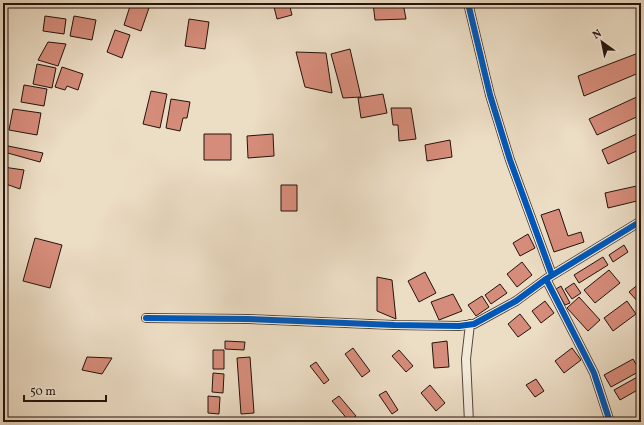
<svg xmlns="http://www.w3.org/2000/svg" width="644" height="425" font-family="Vollkorn,serif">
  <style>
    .building { fill: #d68c7a; stroke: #24130c }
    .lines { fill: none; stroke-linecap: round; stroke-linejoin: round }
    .street-casing { stroke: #56463a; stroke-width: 10 }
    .street { stroke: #f3e9d9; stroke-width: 8 }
    .cycleway-casing { stroke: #f3e9d9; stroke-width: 8 }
    .cycleway { stroke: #0057b8; stroke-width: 6 }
  </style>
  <rect width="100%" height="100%" fill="#ecddc5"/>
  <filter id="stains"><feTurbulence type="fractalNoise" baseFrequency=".005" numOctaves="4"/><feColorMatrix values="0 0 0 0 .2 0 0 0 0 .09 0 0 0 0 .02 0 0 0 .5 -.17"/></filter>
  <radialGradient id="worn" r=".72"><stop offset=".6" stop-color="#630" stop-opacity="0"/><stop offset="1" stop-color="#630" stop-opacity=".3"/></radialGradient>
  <path class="building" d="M131,3L150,5L141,31L124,25Z
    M273,3H289L292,15L277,19Z
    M373,3H403L406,19L375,20Z
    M45,16L66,19L64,34L43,31Z
    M74,16L96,20L92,40L70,36Z
    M189,19L209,22L205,49L185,46Z
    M115,30L130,35L122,58L107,52Z
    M48,42L66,44L58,66L38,60Z
    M350,49L361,97L343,98L331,54Z
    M296,52L326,53L332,93L305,87Z
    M641,52V72L584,96L578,76Z
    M37,64L56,68L52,88L33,84Z
    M62,67L83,74L78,90L67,86L65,90L55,87Z
    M24,85L47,89L44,106L21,102Z
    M151,91L167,94L160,128L143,124Z
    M383,94L387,113L361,118L358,98Z
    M641,95V115L597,135L589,119Z
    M171,99L190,102L187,118H183L180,131L166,128Z
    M391,108H411L416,139L399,141L398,125H393Z
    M13,109L41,113L37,135L9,130Z
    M641,132V149L608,164L602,150Z
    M204,134H231V160H204Z
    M273,134L274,156L248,158L247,136Z
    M450,140L452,157L427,161L425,145Z
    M3,145L43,153L40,162L4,152L3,155Z
    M3,167L24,170L20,189L3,183Z
    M281,185H297V211H281Z
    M641,185V200L608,208L605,193Z
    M559,209L568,236L581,232L584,242L554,252L541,215Z
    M528,234L535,248L520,256L513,243Z
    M35,238L62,245L50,288L23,281Z
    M624,245L628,252L613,262L609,255Z
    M603,257L608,265L579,283L574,275Z
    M522,262L532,275L517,287L507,274Z
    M609,270L620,283L595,303L584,290Z
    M425,272L436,293L419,302L408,281Z
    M377,277L392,280L396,319L377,311Z
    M641,282V305L629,292Z
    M574,283L581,293L572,299L565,289Z
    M500,284L507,293L491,304L485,295Z
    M561,286L570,303L565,305L556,289Z
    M453,294L462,311L439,320L431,302Z
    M482,296L489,307L476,316L468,305Z
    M579,297L600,320L588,331L567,308Z
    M545,301L554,313L541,323L532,311Z
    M627,301L636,314L613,331L604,318Z
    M520,314L531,328L518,337L508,324Z
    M225,341L245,342L244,350L225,349Z
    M447,341L449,367L434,368L432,343Z
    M353,348L370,371L362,377L345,354Z
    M572,348L581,360L564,373L555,361Z
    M213,350H224V369H213Z
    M399,350L413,366L406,372L392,356Z
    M87,357L112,358L102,374L82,370Z
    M250,357L254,413L241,414L237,358Z
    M633,359L640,371L611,387L604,375Z
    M316,362L329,380L324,384L310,366Z
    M213,373L224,374L223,393L212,392Z
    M641,375V388L620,400L614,390Z
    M536,379L544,391L535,397L526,385Z
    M430,385L445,403L436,411L421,393Z
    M386,391L398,410L392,414L379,395Z
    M208,396L220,397L219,414L208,413Z
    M339,396L356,416L349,421L332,401Z"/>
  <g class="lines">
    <g class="street-casing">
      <path id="street" d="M468,3L490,95L510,160L552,275
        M546,279L594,373L610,422
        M146,318L248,319L394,325L459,326L474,324L516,301L546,279L641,221
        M469,422L466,359L470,324"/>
    </g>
    <use href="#street" class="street"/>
    <g class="cycleway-casing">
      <path id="cycleway" d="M468,3L490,95L510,160L552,275
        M546,279L594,373L610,422
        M146,318L248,319L394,325L459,326L474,324L516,301L546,279L641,221"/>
    </g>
    <use href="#cycleway" class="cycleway"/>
  </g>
  <rect width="644" height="425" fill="none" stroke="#ecddc5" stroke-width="16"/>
  <rect x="4" y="4" width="636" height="417" fill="none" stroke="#24130c" stroke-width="2"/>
  <rect x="8" y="8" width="628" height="409" fill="none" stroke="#24130c"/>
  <g transform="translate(602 42) rotate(327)" stroke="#f3e9d9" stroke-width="3" paint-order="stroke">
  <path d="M0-3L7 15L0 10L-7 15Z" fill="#24130c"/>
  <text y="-6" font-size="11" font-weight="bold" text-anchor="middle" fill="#24130c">N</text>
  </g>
  <path d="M24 395v6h82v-6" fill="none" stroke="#24130c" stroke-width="2"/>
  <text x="30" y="395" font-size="12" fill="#24130c" stroke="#f3e9d9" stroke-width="3" paint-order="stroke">50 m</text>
  <rect width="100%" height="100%" filter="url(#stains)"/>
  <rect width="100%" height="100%" fill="url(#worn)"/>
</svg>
